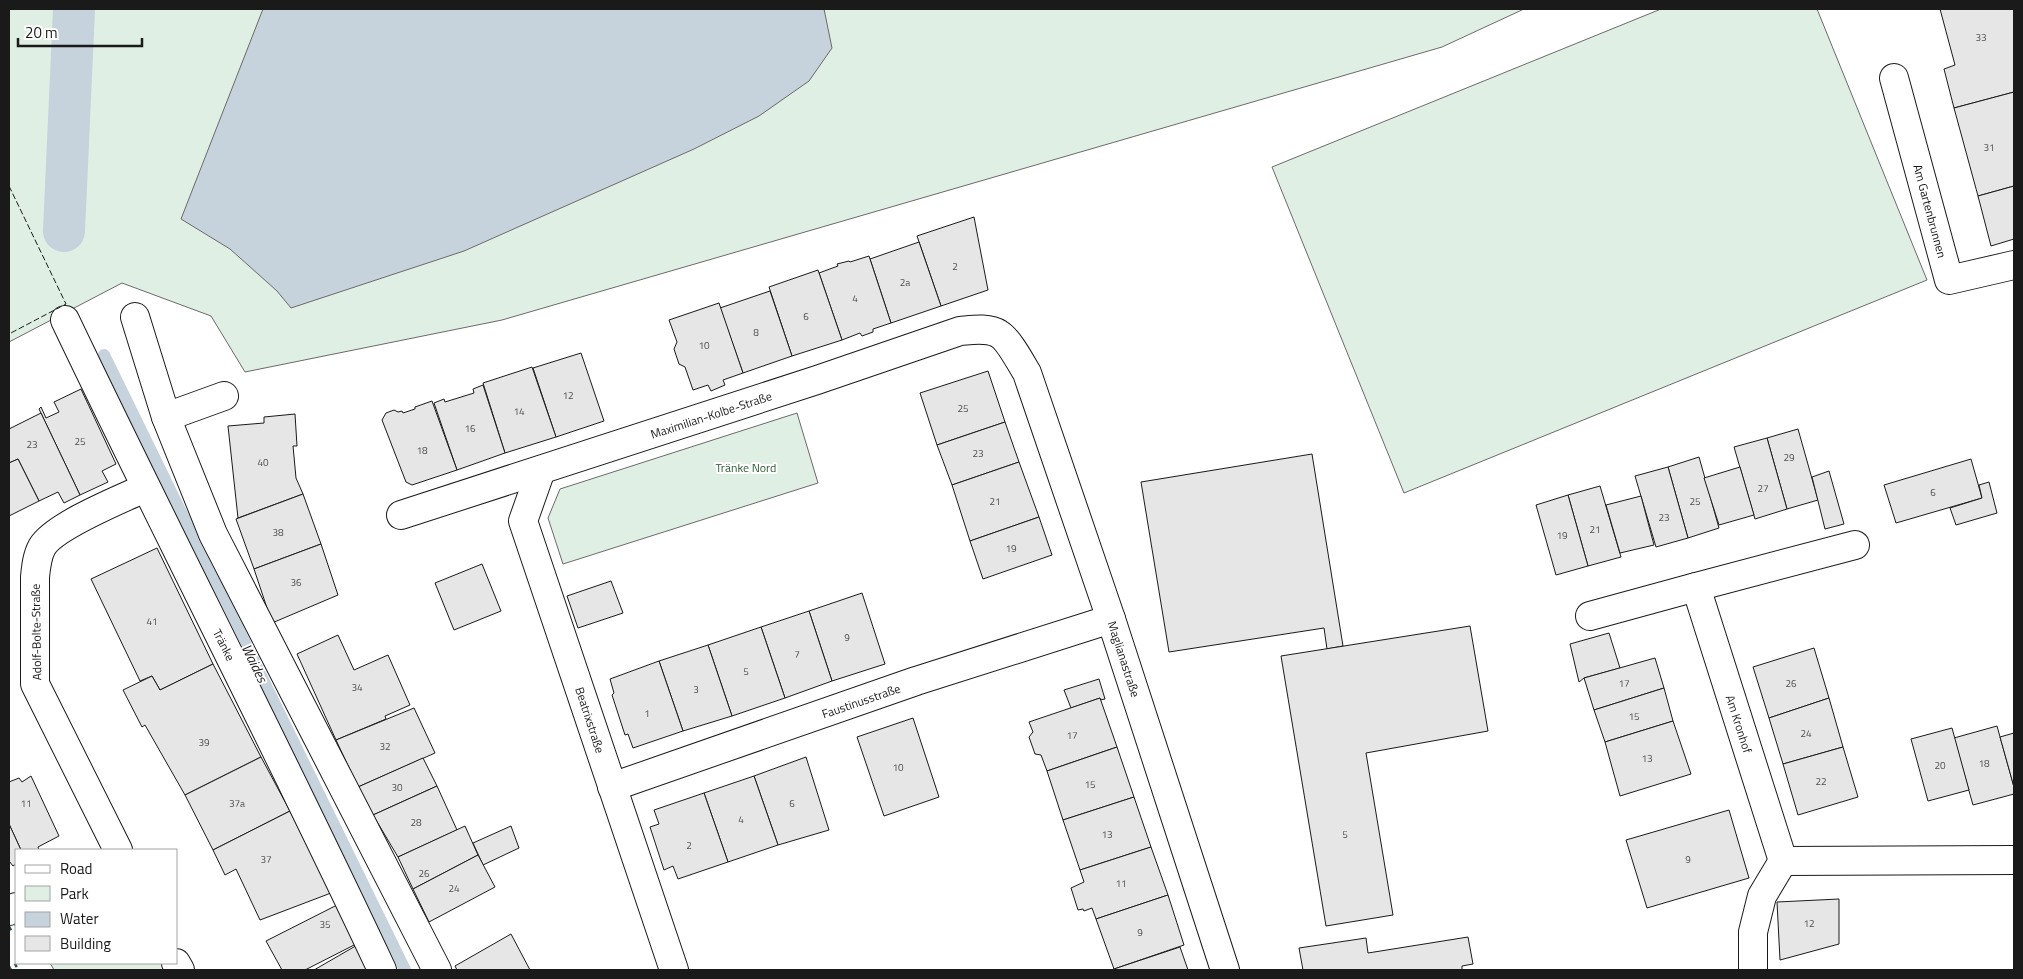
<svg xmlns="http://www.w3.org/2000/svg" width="2023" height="979" font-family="'Titillium Web',sans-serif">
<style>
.green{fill:#e0efe3;stroke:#6a6a6a}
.water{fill:#c6d2dc;stroke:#6a6a6a}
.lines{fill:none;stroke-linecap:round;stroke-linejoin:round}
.stream{stroke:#c6d2dc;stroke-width:12}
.canal{stroke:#c6d2dc;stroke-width:42}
.building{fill:#e6e6e6;stroke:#1a1a1a}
.street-casing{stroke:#1a1a1a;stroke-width:30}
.street{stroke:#fff;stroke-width:28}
.hedge{stroke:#2b5a34;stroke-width:4;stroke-dasharray:2.5 4;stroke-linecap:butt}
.fence{stroke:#1a1a1a;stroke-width:1;stroke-dasharray:6 2.5;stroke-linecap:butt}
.labels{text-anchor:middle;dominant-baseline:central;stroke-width:4;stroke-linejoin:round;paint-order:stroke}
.number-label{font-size:10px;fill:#4d4d4d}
.street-label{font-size:12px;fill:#1a1a1a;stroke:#fff}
.park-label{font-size:12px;fill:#2b5a34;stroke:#fff}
.water-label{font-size:14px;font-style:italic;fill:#1a1a1a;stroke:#fff}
</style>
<rect width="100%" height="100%" fill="#fff"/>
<!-- green -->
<g class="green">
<path d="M9,9H1524L1442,47L502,320L245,372L211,316L122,283L9,342Z"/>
<path d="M1661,9H1817L1927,280L1404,493L1272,167Z"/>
<path d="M797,413L818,483L563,564L548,518L560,489Z"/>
<path d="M50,963H162L166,970H54Z"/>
</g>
<!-- water -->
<path class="water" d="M263,9H824L832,48L809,81L759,116L694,149L464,251L291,308L277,291L230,249L181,219Z"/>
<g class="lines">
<!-- stream -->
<path class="stream" d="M104,355L405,970"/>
<!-- canal -->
<path class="canal" d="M64,231L74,9"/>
</g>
<!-- building -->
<g class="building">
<path d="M1940,9H2014V92L1954,108L1944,69L1955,65Z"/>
<path d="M2014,92V186L1978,196L1954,108Z"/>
<path d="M2014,186V239L1991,246L1978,196Z"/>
<path d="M974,217L988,290L941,306L917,236Z"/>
<path d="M919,242L941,306L891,323L870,259Z"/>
<path d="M869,256L891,323L873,329V332L862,336L860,333L842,340L819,273L838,266L837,264L849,261L850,262Z"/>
<path d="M818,270L842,340L792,356L769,287Z"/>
<path d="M770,291L792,356L743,373L720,308Z"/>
<path d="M719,303L743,373L723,380L725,385L711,391L708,385L693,390L685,367L679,364L674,349L677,342L669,320Z"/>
<path d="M581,353L604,421L556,437L533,368Z"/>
<path d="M532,367L556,437L505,453L483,383Z"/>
<path d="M988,371L1005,422L937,445L920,393Z"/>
<path d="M483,385L505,453L457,470L434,403L444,399L445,402L474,393L473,389Z"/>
<path d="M81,389L116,464L102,471L108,482L80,495L39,409L41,407L46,418L59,412L54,402Z"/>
<path d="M432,401L457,470L412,485L406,482L382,420L386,413L394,410L398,412L402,411L403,413L415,409V407Z"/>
<path d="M41,413L80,495L64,503L58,492L39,501L18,459L9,463V429Z"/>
<path d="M295,414L297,446H293L296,478L303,494L238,518L228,426L264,423V417Z"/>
<path d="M1005,422L1019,462L952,485L937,445Z"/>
<path d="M1798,429L1818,500L1787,509L1767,438Z"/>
<path d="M1767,438L1787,509L1755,519L1734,447Z"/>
<path d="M1312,454L1343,646L1327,649L1324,628L1169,652L1141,482Z"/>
<path d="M1699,457L1719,528L1688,538L1668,467Z"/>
<path d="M18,459L39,501L9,516V463Z"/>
<path d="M1971,459L1982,498L1896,523L1884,485Z"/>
<path d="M1019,462L1039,517L970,541L952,485Z"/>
<path d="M1668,467L1688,538L1656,547L1635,476Z"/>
<path d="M1740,467L1754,515L1719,525L1704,478Z"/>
<path d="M1829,471L1844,524L1825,529L1812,477Z"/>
<path d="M1989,482L1997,513L1956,525L1950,508L1982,498L1979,485Z"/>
<path d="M1600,486L1621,557L1588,566L1568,495Z"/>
<path d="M303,494L321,544L254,569L236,519Z"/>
<path d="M1568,495L1588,566L1556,575L1536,505Z"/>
<path d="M1641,496L1654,545L1620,553L1606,505Z"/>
<path d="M1039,517L1052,555L983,579L970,541Z"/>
<path d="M321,544L338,595L272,623L254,569Z"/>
<path d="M157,548L213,664L160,690L152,676L140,681L91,579Z"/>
<path d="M482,564L501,611L454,630L435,583Z"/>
<path d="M611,581L623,613L578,628L567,596Z"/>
<path d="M862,593L885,664L832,681L809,611Z"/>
<path d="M809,611L832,681L785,698L761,627Z"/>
<path d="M1470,626L1488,731L1366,753L1393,915L1326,926L1281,656Z"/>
<path d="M761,627L785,698L732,716L708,645Z"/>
<path d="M1609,633L1620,668L1584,678L1579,682L1570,644Z"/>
<path d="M338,635L354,670L388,655L410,705L385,716L386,719L336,740L297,654Z"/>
<path d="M708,645L732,716L683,731L659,661Z"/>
<path d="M1814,648L1829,698L1769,718L1753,667Z"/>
<path d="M1655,658L1664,688L1594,710L1584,678Z"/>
<path d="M659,661L683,731L633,748L628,734L625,735L612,695L614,693L610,679Z"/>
<path d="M213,664L261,757L185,795L145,725L142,727L123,690L152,676L160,690Z"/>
<path d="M1099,679L1105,699L1100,700V698L1071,708L1064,690Z"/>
<path d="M1664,688L1673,721L1605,742L1594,710Z"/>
<path d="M1100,698L1117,747L1047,771L1041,755L1035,754L1029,737L1033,732L1029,722Z"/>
<path d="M1829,698L1843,747L1783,764L1769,718Z"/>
<path d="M414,708L435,753L358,787L336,740Z"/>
<path d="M913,718L939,797L884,816L857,737Z"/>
<path d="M1673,721L1691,774L1620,796L1605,742Z"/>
<path d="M1997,726L2014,787V794L1973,805L1954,738Z"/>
<path d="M1952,728L1969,790L1928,801L1911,739Z"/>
<path d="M2014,733V787L2000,737Z"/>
<path d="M1117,747L1134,797L1063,820L1047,771Z"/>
<path d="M1843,747L1858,797L1798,815L1783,764Z"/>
<path d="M261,757L290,811L213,850L185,795Z"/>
<path d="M806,757L829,830L778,845L754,776Z"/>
<path d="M423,758L437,786L373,815L358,787Z"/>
<path d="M31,776L59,836L38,847L39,850H21L9,824V782L19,778L22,782Z"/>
<path d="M754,776L778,845L728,862L704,793Z"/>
<path d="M437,786L457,830L398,857L373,815Z"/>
<path d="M704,793L728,862L678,879L673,866L664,870L650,827L659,824L654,810Z"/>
<path d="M1134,797L1151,847L1080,870L1063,820Z"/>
<path d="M1729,810L1749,878L1647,908L1626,840Z"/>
<path d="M290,811L331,893L260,920L236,869L225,875L213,850Z"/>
<path d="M9,824L21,850H16V864L13,866L9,861Z"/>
<path d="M465,826L478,855L413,889L398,857Z"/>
<path d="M511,826L519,848L483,865L473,843Z"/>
<path d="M1151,847L1168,895L1096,919L1092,908L1084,911L1083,909L1078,910L1071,888L1084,882L1080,870Z"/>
<path d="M478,855L495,887L429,922L413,889Z"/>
<path d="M1168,895L1184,945L1114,969L1096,919Z"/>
<path d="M1839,899V944L1780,960L1777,902Z"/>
<path d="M339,904L358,943L305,970H282L266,941Z"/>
<path d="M511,934L530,970H457L455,966Z"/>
<path d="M1468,937L1473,964L1462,966V970H1303L1299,948L1366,938L1368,953Z"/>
<path d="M359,944L371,970H314Z"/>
<path d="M1180,947L1188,970H1111Z"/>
</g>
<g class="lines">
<defs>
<g id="street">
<path d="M1894,78L1949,280L2014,265"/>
<path d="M135,317L166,417L213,534L437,970"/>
<path d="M65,320C169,538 280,752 382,970"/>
<path d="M166,417L224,396"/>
<path d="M541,470L523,521L674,970"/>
<path d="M401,515L817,380L960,331C972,330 988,327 999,334C1008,339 1021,363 1027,373L1111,619L1225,970"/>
<path d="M1590,616L1696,587"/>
<path d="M612,787L916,681L1111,619"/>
<path d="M118,850L35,684V577C36,567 37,556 42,547C54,526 121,499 145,488"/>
<path d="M1783,861L1696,587L1855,545"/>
<path d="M1783,861L2014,860"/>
<path d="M9,911L16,907"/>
<path d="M176,963L180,970"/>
<path d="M1753,970V932L1762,896L1783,861"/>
</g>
</defs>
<!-- street casing -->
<use href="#street" class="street-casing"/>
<!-- street -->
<use href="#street" class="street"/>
<!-- hedge -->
<g class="hedge">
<path d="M9,929L16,925"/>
<path d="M9,969L20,963"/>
</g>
<!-- fence -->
<path class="fence" d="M9,186L66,304L9,334"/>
</g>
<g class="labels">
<!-- number labels -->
<g class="number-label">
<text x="1981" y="37">33</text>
<text x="1989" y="147">31</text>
<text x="955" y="266">2</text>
<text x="905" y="282">2a</text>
<text x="855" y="298">4</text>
<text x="806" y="316">6</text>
<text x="756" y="332">8</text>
<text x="704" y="345">10</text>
<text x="568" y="395">12</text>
<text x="963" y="408">25</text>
<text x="519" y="411">14</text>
<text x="470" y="428">16</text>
<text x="80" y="441">25</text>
<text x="32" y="444">23</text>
<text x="422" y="450">18</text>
<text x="978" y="453">23</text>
<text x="1789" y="457">29</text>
<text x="263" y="462">40</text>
<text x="1763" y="488">27</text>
<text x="1933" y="492">6</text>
<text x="995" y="501">21</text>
<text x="1695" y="501">25</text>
<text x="1664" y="517">23</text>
<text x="1595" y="529">21</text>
<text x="278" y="532">38</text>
<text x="1562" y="535">19</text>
<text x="1011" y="548">19</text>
<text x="296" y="582">36</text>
<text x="152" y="621">41</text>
<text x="847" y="637">9</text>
<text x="797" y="654">7</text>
<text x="746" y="671">5</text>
<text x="1624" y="683">17</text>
<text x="1791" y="683">26</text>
<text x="357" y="687">34</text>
<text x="696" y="689">3</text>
<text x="647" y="713">1</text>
<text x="1634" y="716">15</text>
<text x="1806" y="733">24</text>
<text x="1072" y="735">17</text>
<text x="204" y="742">39</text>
<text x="385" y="746">32</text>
<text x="1647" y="758">13</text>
<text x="1984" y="763">18</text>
<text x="1940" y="765">20</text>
<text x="898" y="767">10</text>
<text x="1821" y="781">22</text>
<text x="1090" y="784">15</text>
<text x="397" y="787">30</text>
<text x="26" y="803">11</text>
<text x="237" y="803">37a</text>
<text x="792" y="803">6</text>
<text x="741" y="819">4</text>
<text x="416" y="822">28</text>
<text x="1107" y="834">13</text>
<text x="1345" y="834">5</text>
<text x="689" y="845">2</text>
<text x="266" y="859">37</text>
<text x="1688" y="859">9</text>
<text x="424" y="873">26</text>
<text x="1121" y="883">11</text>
<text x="454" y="888">24</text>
<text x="1809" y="923">12</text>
<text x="325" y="924">35</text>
<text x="1140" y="932">9</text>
</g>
<!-- street labels -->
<g class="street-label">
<text transform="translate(1930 211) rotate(75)">Am Gartenbrunnen</text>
<text transform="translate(711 415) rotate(-18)">Maximilian-Kolbe-Straße</text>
<text transform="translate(36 632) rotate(-91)">Adolf-Bolte-Straße</text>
<text transform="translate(224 645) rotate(63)">Tränke</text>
<text transform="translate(1124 659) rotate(72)">Maglianastraße</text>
<text transform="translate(861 701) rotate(-19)">Faustinusstraße</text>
<text transform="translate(590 720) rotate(72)">Beatrixstraße</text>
<text transform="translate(1739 724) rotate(72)">Am Kronhof</text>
</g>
<!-- park labels -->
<g class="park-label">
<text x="746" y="467">Tränke Nord</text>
</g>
<!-- water labels -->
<g class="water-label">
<text transform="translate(255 663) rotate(64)">Waides</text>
</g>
</g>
<!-- border -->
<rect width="2023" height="979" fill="none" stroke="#1a1a1a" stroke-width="20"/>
<!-- legend -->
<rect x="15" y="849" width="162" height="115" fill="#ffffff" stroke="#a3a3a3"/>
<rect x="25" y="865" width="25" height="8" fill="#ffffff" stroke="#a3a3a3"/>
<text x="60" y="874" font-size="15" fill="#1a1a1a">Road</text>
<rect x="25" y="886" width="25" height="15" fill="#e0efe3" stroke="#a3a3a3"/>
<text x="60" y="899" font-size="15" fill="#1a1a1a">Park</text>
<rect x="25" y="912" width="25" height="15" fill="#c6d2dc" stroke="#a3a3a3"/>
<text x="60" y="924" font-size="15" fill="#1a1a1a">Water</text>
<rect x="25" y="936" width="25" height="15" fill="#e6e6e6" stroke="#a3a3a3"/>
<text x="60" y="949" font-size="15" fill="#1a1a1a">Building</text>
<!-- scale -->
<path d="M18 38v8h124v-8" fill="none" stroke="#1a1a1a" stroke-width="2.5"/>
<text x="25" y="38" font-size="15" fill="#1a1a1a" stroke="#ffffff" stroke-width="4" paint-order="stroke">20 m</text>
</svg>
